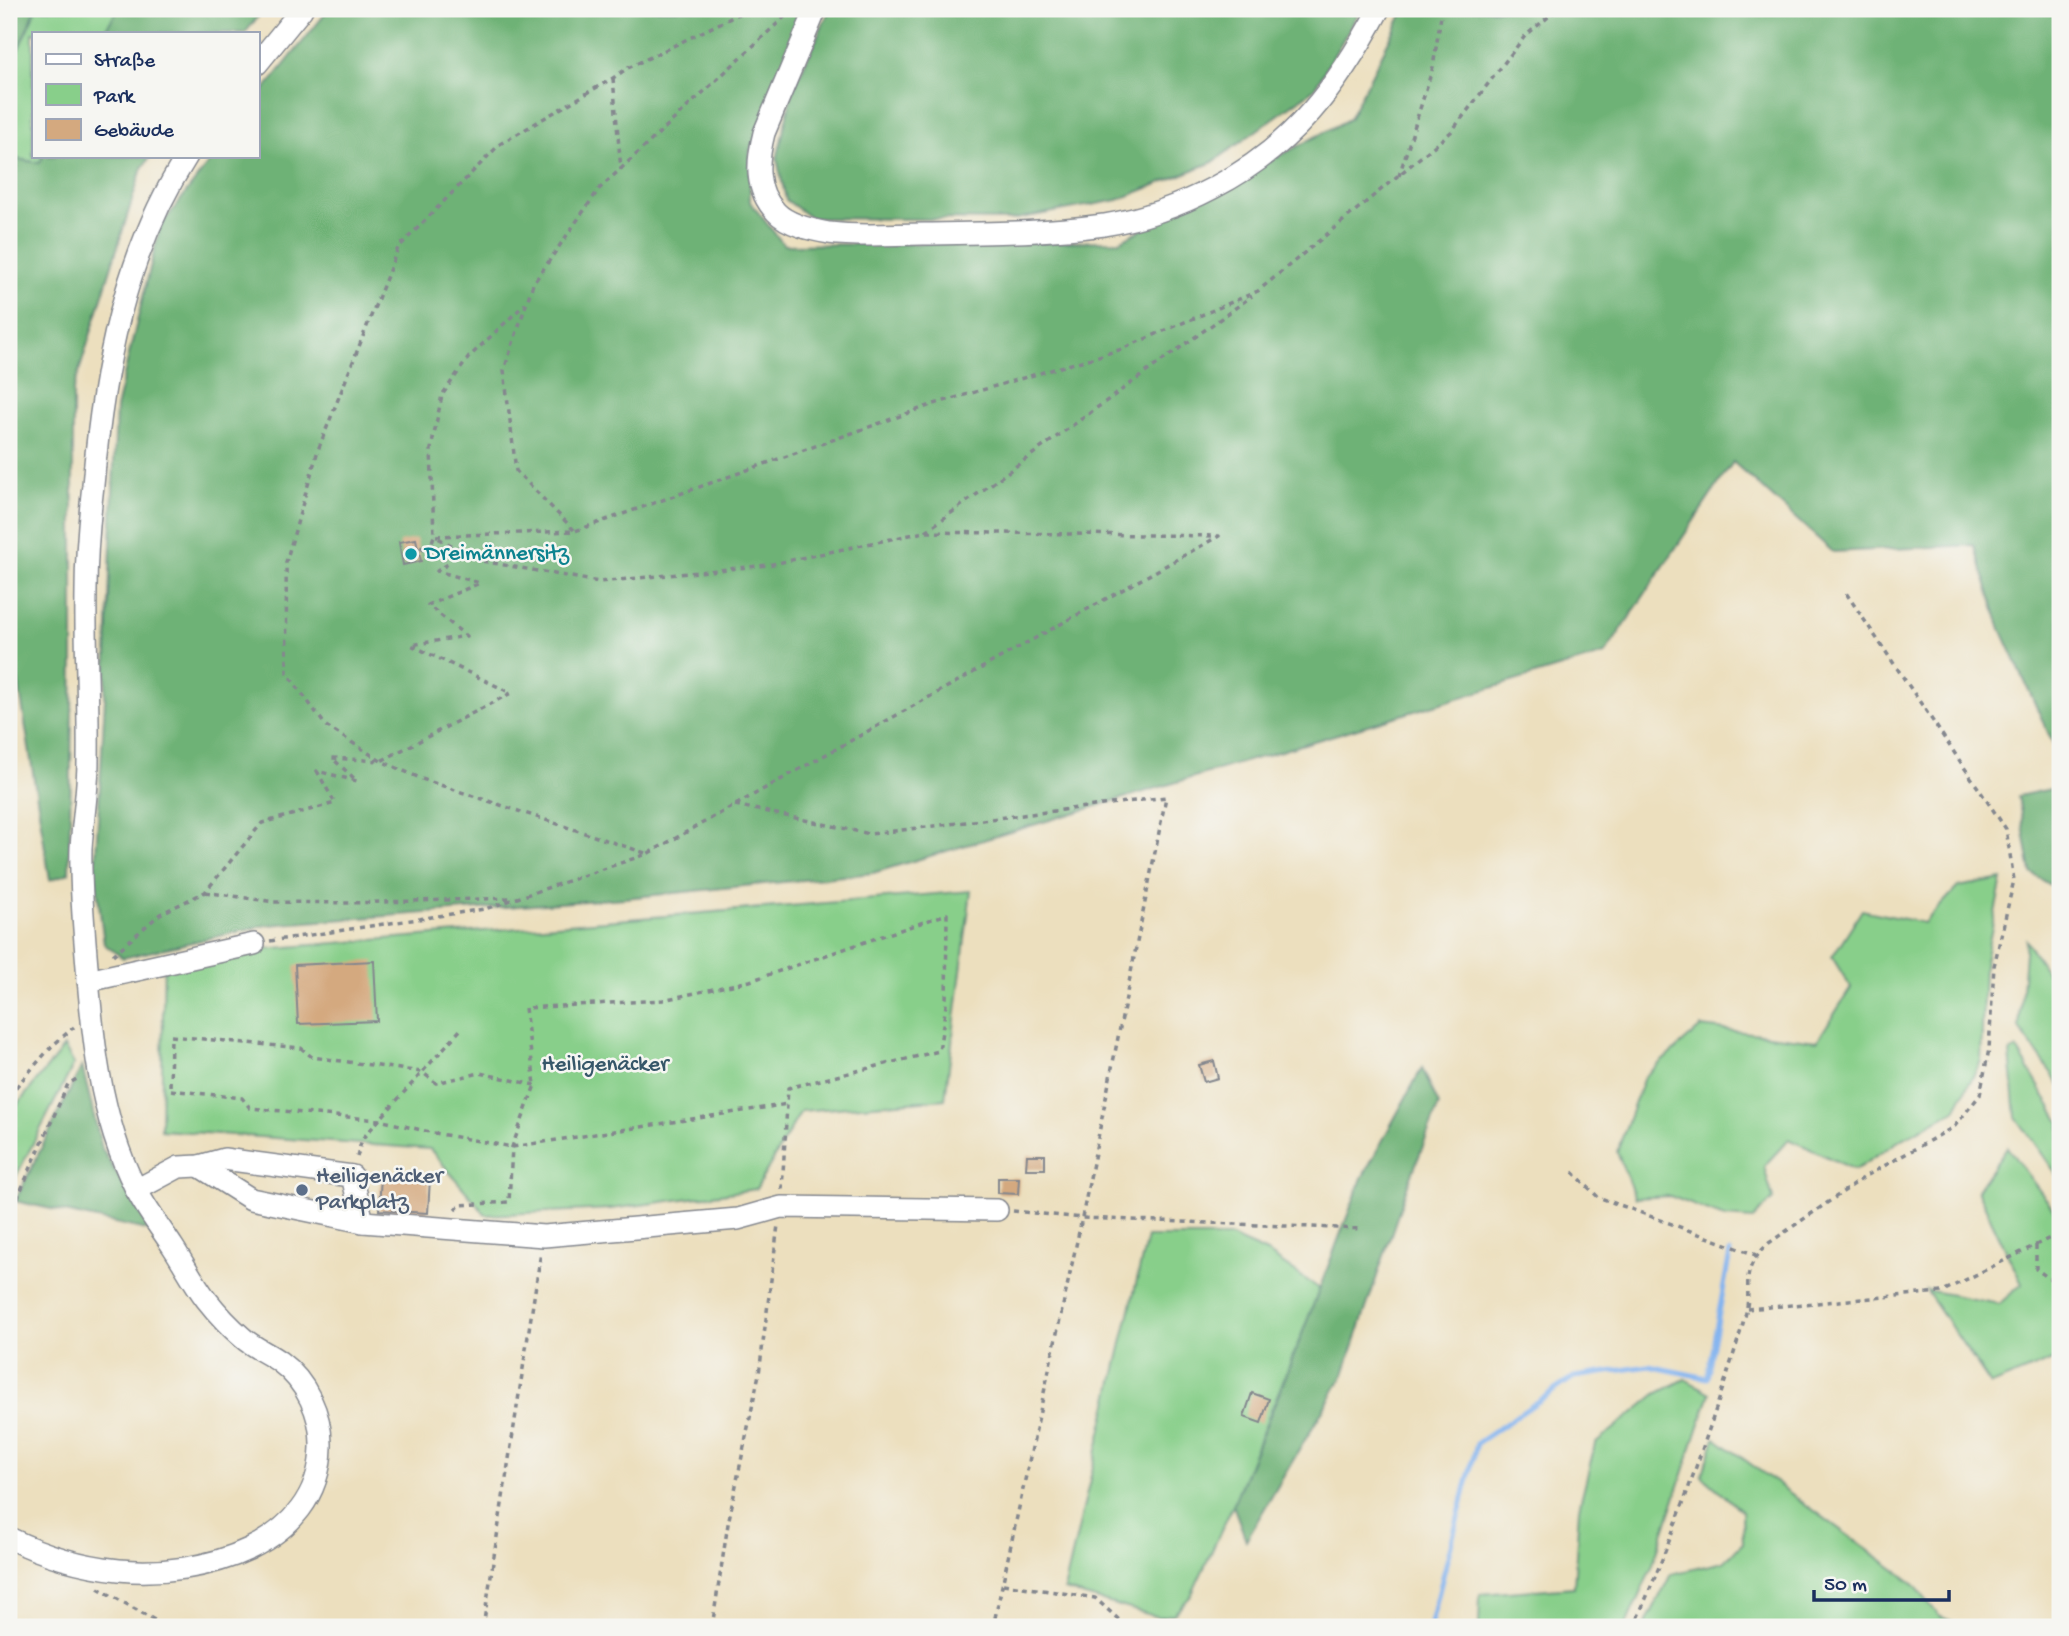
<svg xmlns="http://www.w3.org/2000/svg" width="2069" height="1636" font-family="'Gochi Hand',sans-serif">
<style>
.green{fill:#88cf8a;stroke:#527f74;stroke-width:2}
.forest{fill:#6eb276;stroke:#44706a;stroke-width:2}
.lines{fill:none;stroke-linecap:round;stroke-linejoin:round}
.stream{stroke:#83b4ef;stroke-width:5}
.building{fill:#d4a97f}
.minor-casing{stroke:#84878e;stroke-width:24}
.path{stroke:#84878e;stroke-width:3.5;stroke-dasharray:5 5;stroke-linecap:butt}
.minor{stroke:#fff;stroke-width:21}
.culture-dot{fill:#0f9aa8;stroke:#f6f6f2;stroke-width:2.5}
.service-dot{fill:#5c6f8a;stroke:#f6f6f2;stroke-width:2.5}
.labels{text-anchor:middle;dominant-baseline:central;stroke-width:5;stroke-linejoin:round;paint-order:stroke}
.culture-label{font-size:23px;fill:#0d838f;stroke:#f6f6f2;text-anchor:start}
.park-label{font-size:23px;fill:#365769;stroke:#f6f6f2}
.service-label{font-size:23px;fill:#4e5e75;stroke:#f6f6f2;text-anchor:start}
</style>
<rect width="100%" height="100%" fill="#f6f6f2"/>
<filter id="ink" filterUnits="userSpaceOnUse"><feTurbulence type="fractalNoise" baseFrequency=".0143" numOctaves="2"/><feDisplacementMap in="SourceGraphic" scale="14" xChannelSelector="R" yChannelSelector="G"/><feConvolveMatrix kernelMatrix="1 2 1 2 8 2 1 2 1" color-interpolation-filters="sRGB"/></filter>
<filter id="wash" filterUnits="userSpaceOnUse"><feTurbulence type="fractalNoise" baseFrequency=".00686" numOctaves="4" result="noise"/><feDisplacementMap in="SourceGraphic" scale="28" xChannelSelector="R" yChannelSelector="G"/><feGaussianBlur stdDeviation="1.57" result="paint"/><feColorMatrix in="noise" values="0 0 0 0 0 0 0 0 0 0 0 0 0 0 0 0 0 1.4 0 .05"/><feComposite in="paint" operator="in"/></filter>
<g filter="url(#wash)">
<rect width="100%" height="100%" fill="#ecdfbe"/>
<!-- green -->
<g class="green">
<path d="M36,9H119L103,33H33V156H43L41,163L9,158V70Z"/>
<path d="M2002,879L1984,966L1981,1061L1955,1110L1897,1142L1855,1170L1789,1139L1764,1166L1773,1199L1753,1219L1724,1217L1670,1196L1635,1198L1617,1152L1644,1077L1701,1027L1817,1041L1851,988L1832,957L1862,910L1924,923L1958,887Z"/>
<path d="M971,891L945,1099L801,1111L756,1189L611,1209L486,1215L430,1149L161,1130L164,957Z"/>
<path d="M2026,940L2060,994V1085L2019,1028Z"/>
<path d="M64,1047L74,1064L9,1190V1115Z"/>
<path d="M2017,1049L2060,1122V1179L2016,1117L2010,1053Z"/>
<path d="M2007,1147L2060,1218V1360L2057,1358L1991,1385L1926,1290L1999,1304L2022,1284L1977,1190Z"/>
<path d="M1147,1237H1231L1269,1254L1320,1289L1233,1505L1191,1596L1174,1614L1158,1617L1064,1590Z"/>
<path d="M1685,1379L1710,1393L1652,1567L1625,1627H1479L1480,1594L1574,1587L1579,1508L1595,1444L1656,1394Z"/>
<path d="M1715,1438L1913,1583L1939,1616L1965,1627H1644L1671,1574L1723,1562L1743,1543L1742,1511L1702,1476Z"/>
</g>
<!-- forest -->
<g class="forest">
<path d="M9,9H36L9,70Z"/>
<path d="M119,9H264L245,33H103Z"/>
<path d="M329,9H806L750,151V202L784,245L1120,241L1349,119L1405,9H2060V759L2001,629L1974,545L1833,552L1733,462L1605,654L873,873L625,898L267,925L123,958L104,944L95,871L106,682L116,408L160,227L214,156H257V99Z"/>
<path d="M830,9H1361L1314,89L1213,162L1118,200L1011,220L811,218L786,200L777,159L793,89Z"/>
<path d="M43,156H151L142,168L73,391V660L69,873L50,880L9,622V158L40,163Z"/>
<path d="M2060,787V891L2031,873L2018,796Z"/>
<path d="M82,1066L102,1149L151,1231L15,1201Z"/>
<path d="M1422,1068L1439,1105L1407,1187L1344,1374L1246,1540L1233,1505L1284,1381L1362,1178Z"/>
</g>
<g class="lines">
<!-- stream -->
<path class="stream" d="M1430,1627L1477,1443L1574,1377L1649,1366L1707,1378L1730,1253"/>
</g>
<g id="blocks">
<!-- building -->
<g class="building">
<path d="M416,539L421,561L403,565L399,542Z"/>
<path d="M374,961L377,1021L298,1024L295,965Z"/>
<path d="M1214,1061L1218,1078L1204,1082L1199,1065Z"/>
<path d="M1027,1155H1045V1169H1026Z"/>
<path d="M381,1175L430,1178L428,1213L379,1210Z"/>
<path d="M998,1178H1019L1018,1194L998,1193Z"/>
<path d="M1252,1393L1269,1399L1261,1423L1244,1417Z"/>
</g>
</g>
</g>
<g filter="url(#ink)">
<use href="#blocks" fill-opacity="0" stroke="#84878e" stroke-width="2"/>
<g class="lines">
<defs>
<g id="minor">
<path d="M816,9L764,133C757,161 754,189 776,212C788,225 812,230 829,233C860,237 893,234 924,234C984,233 1044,233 1104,225C1141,219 1179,206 1213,188C1293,147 1338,86 1379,9"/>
<path d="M257,64L302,9"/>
<path d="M88,981L254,944"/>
<path d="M199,1166L251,1199L363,1222L544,1236L738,1219L781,1207L997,1210"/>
<path d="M136,1190L179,1167L199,1166L224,1159L352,1176L363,1222"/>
<path d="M9,1538C44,1555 80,1566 119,1570C200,1578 319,1546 321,1447C322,1415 306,1381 280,1362C268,1353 254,1348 243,1338C230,1327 217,1313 206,1299C194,1283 184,1264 173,1247C160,1227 145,1208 135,1187C99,1116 92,1033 86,954C83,919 80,884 81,848C83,818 88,789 88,760C89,703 85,647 86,591C86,556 89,520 93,485C103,370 124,254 187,156"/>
</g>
</defs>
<!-- minor casing -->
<use href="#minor" class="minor-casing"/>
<!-- path -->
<g class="path">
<path d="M613,78L621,170"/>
<path d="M1399,176L1433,67L1442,9"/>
<path d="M574,530L516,471L504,370L533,284L599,189L793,9"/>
<path d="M926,531L1252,296"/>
<path d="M436,536L575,531L934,404L1119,350L1258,291L1451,132L1525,36L1558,9"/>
<path d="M420,547L429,551L434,536L431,449L442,395L469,357L525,304"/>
<path d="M735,805L870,834L1166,797L1082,1218L993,1627"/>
<path d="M645,853L422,779L381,761L326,726L287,673L286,562L318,450L398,248L500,144L613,78L628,68L749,9"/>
<path d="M205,892L274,902L349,903L513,898"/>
<path d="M270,941L485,909L647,854L1219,536L924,532L768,565L599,582L482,561L434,536"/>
<path d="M113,955L160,914L205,892L262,823L335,803L317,771L357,781L332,758L381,761L511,693L411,645L466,636L428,605L480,583L437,571L448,564L431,545"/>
<path d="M535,1085L480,1073L436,1083L422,1072L312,1057L301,1048L171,1036L170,1090L242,1098L250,1108L379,1120L434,1133L512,1147L788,1104"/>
<path d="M9,1095L51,1047L74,1027"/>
<path d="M357,1157L362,1139L462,1028"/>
<path d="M1573,1172L1598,1197L1756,1255"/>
<path d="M455,1210L460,1205L509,1202L512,1147L535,1085L525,1008L663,1000L750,981L947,914L946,1005L939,1051L788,1088L782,1190"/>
<path d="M1013,1211L1082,1218L1362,1229"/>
<path d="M9,1217L68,1084L80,1077"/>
<path d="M2036,1245V1269L2060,1286"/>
<path d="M1747,1309L1941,1292L2060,1233"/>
<path d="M1003,1584L1095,1598L1127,1627"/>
<path d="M98,1588L167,1627"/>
<path d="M483,1627L541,1252"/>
<path d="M712,1627L728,1524L759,1374L778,1225"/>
<path d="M1633,1627C1653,1585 1669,1542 1685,1498C1706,1439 1726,1381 1744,1320C1755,1284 1735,1275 1769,1243L1866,1176L1954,1127L1980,1095L1989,1049L1994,966L2014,880L2006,829L1846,593"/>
</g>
<!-- minor -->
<use href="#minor" class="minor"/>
</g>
</g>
<!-- markers -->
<circle class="culture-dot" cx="411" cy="554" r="7"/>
<circle class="service-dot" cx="302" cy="1190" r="7"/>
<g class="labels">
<!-- culture labels -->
<g class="culture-label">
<text x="425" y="554">Dreimännersitz</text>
</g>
<!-- park labels -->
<g class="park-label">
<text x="605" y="1065">Heiligenäcker</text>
</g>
<!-- service labels -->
<g class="service-label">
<text x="316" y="1177">Heiligenäcker<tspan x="316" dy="26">Parkplatz</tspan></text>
</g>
</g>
<!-- margin -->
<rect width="2069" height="1636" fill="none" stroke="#f6f6f2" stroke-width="35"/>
<!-- legend -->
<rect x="32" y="32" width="228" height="126" fill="#f6f6f2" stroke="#9ea6b7" stroke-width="2"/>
<rect x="46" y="54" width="35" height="10" fill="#ffffff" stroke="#9ea6b7" stroke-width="2"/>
<text x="94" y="66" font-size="21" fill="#1b2f5e">Straße</text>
<rect x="46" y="84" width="35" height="21" fill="#88cf8a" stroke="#9ea6b7" stroke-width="2"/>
<text x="94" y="102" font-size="21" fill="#1b2f5e">Park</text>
<rect x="46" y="119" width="35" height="21" fill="#d4a97f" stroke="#9ea6b7" stroke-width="2"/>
<text x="94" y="136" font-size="21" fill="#1b2f5e">Gebäude</text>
<!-- scale -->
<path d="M1814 1590v10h135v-10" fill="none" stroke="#1b2f5e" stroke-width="3.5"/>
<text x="1824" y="1590" font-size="21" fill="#1b2f5e" stroke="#f6f6f2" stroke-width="5" paint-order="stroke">50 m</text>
</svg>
